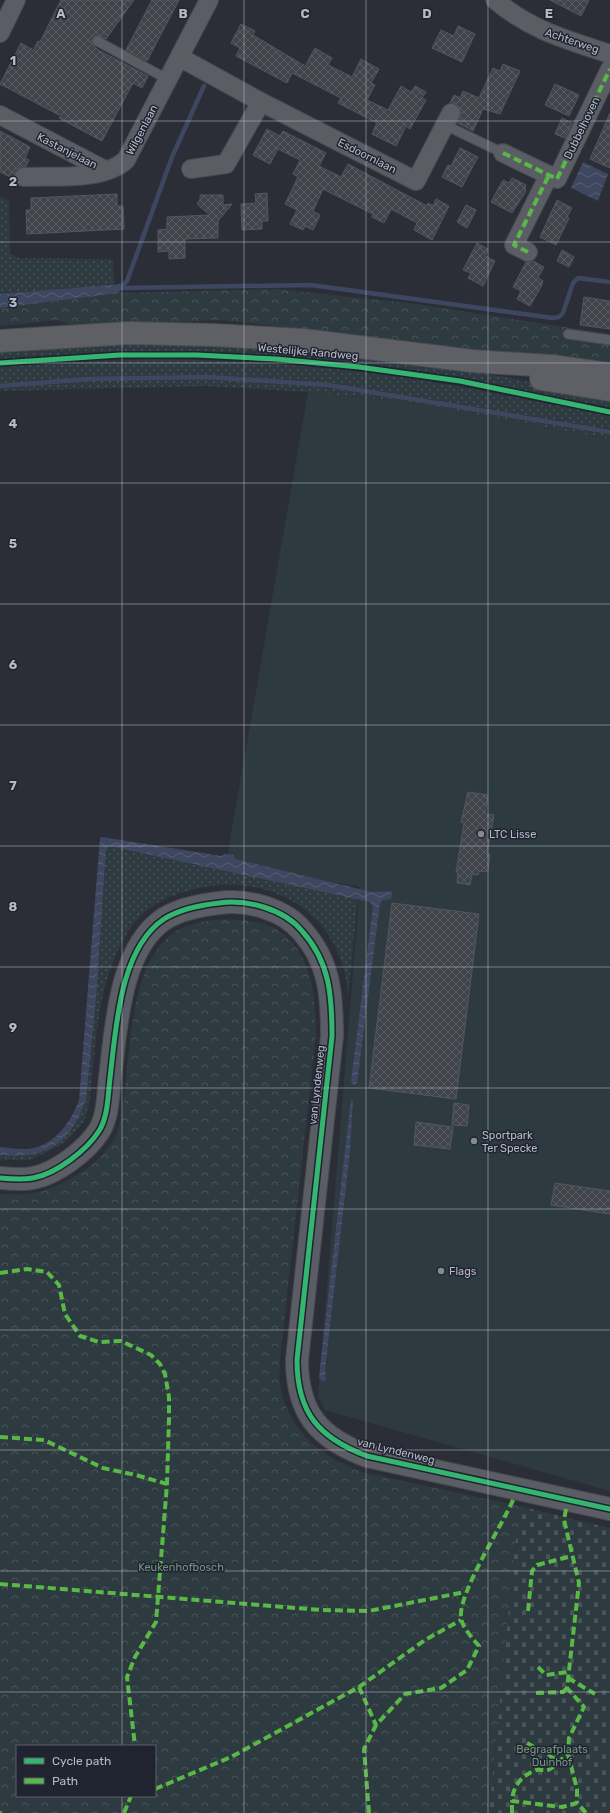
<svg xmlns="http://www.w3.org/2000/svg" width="610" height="1813" font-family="Rubik,sans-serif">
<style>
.grass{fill:url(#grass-dots)}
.forest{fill:url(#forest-crowns);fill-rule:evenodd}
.cemetery{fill:url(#cemetery-stones)}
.pitch{fill:#2d3a3f}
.water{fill:url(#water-waves)}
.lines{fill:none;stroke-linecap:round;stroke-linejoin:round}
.stream{stroke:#3e4760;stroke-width:4.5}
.building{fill:url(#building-cross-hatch);stroke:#53565e}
.service-casing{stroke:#484950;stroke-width:11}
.minor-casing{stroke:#484950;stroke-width:20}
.tertiary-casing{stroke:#484950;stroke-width:24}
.primary-casing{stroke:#494b53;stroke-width:24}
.service{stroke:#5b5d64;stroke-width:9}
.minor{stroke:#5b5d64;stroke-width:18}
.tertiary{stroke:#5b5d64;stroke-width:22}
.primary{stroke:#5e6066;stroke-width:22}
.quiet{stroke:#58b947;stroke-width:4;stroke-dasharray:8 4;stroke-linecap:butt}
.cycleway-casing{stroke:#202330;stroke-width:8}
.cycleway{stroke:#33b770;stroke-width:5}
.grid{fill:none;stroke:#b6bac6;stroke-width:1;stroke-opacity:0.55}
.poi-dot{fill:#868994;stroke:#202330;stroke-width:1.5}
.labels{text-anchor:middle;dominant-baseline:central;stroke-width:3;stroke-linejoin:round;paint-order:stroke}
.street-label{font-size:11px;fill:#b6bac6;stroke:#202330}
.poi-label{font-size:11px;fill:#b6bac6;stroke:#202330;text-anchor:start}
.park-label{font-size:11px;fill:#71947f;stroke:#202330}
.grid-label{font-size:13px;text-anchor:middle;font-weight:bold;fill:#b6bac6;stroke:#202330;stroke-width:3;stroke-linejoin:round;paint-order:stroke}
</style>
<defs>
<pattern id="grass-dots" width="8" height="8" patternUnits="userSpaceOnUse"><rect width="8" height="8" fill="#2d3a3f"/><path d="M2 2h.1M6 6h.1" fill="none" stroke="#495459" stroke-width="1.8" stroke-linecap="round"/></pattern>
<pattern id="forest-crowns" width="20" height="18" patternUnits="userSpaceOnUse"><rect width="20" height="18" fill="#2d3a3f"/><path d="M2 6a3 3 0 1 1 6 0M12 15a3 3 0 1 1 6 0" fill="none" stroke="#495459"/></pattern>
<pattern id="cemetery-stones" width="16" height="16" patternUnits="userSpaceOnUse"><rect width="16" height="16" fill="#2d3a3f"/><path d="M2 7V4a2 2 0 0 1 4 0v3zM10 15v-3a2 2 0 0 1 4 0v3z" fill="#495459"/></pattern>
<pattern id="water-waves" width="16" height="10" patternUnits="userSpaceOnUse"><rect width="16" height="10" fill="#3e4760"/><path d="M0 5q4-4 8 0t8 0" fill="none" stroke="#585f75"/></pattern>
<pattern id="building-cross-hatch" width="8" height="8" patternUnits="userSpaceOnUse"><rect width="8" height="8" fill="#41434a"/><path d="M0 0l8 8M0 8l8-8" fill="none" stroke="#5a5c63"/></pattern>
</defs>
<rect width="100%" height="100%" fill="#2c2e37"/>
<!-- grass -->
<g class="grass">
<path d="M0,196L9,201L10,253L18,258L113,259L114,285L0,294Z"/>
<path d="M180,341L392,357L610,396V407C544,396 479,380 413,370C275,350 138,347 0,359V349Z"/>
<path d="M157,359C234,360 310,365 386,375C461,385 535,402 610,415V439L407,402L308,392L205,386L0,391V367L45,363Z"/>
<path d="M109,846L358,899L348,997C344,913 269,869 191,890C168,896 147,906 132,926C96,976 96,1047 89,1106L84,1122L64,1143L31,1160H0V1155C12,1156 45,1154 55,1146C68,1134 80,1117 86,1100L96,1000L106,849Z"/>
</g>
<!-- forest -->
<g class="forest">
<path d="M277,289L416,304L610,334V371L337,333L219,320L77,326L57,320L0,326V308L119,293Z"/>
<path d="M222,919C239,920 258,920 274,928C312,949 316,996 316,1035L280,1359C280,1367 279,1376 280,1384C288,1431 320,1456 362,1472L519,1506L489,1813H0V1194C31,1196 48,1192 75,1176C90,1168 105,1154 114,1139C122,1124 123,1105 125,1089C131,1041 131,965 173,933C186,923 206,921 222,919ZM17,1746H155V1796H17Z"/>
</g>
<!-- cemetery -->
<path class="cemetery" d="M519,1506L610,1528V1813H489Z"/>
<!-- pitch -->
<path class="pitch" d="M308,392L407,402L610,439V1491L325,1410L318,1396L360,887L226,863Z"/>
<!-- water -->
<g class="water">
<path d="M583,162L608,174L598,201L571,188Z"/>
<path d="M122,284L119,293L0,308V294Z"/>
<path d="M102,837L222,856L225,854L233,855L235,859L372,892L392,891L391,899L383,900L380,904L357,1083L353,1085L351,1081L373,907L370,902L109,846L106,849L96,1000L86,1100C69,1145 48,1159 0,1155V1147C8,1148 17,1149 25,1149C52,1149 71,1123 79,1100L100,838Z"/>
<path d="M351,1099L353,1100L350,1151L325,1370L326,1380L322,1381L319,1378L321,1359Z"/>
</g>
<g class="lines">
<!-- stream -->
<g class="stream">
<path d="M120,288L311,285L553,318L559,317L563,313L573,283L578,278L610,282"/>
<path d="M120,288L127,281L172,157L204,86"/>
<path d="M0,386L88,379L208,377L328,385L610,432"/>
</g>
</g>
<!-- building -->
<g class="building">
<path d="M61,0H134L106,39L96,35L91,41L92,44L98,50L148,76L142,88L133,83L102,141L59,118L61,116L0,84L21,43L33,50L38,41L40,42Z"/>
<path d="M152,0H179L147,61L126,50Z"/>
<path d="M550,0H589L581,16Z"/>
<path d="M241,24L255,31L253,35L305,66L315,48L332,58L328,65L352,77L361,59L379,69L371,83L375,85L367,100L388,110L401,86L411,92L415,86L426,92L422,98L426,100L410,129L406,126L396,146L372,134L377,123L338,103L341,98L292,73L287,83L236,56L240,48L231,43Z"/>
<path d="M458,26L475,34L462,62L432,48L441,30L454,36Z"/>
<path d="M503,64L520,71L500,114L483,109L473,131L458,123L462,113L456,104L450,103L454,95L460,98L463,91L479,98L493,68L500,71Z"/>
<path d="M555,84L579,95L569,116L545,105Z"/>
<path d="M610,113V168L590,159Z"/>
<path d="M562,118L572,123L565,138L555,134Z"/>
<path d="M267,129L280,136L283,131L326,153L319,166L341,177L348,164L427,206L428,203L433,206L436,199L449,206L432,240L414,230L417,223L391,209L384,223L372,217L373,214L323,189L313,211L320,215L313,230L305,226L303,230L290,224L297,210L285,204L298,177L293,174L300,160L278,149L270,164L253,155Z"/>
<path d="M0,131L30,147L25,158L29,160L26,166L19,168L15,172L14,179L0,172Z"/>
<path d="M460,148L478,157L462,187L442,177L448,165L451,166Z"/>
<path d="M512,178L526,185L525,190L526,191L512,213L491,202L503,180L509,183Z"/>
<path d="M267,193L268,221H262V229L242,230L241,204L256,203L255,194Z"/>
<path d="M117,194V206H123L124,229L27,234L26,210H31V198Z"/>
<path d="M200,195H223V205L232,204L218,221V238L185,239V258L169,259V251L158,252V230L167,229V217L210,215L197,204L200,200Z"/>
<path d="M557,200L572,208L567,217L569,218L556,245L540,237Z"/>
<path d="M466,205L476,210L467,228L457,222Z"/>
<path d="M477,243L488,249L485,256L495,261L483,286L468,278L471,273L463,270Z"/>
<path d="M562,250L574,257L569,267L557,261Z"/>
<path d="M533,261L544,267L538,278L543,281L541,287L530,306L517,299L521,291L513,287L526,262Z"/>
<path d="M584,297L610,301V329L580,325Z"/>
<path d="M468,792L488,795L485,814L494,815L487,854H490L488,870L486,872L479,871L478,875L472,874L470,885L457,883L458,872H456L464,823L461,822Z"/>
<path d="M392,903L479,914L456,1099L369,1088Z"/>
<path d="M454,1103L469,1105L467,1126L452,1125Z"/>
<path d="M416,1122L453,1127L450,1149L414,1145Z"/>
<path d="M555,1183L610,1191V1214L551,1205Z"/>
</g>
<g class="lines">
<defs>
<g id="service">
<path d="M97,41L169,80"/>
<path d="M445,125L503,153"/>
<path d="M568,334L610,340"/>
</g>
<g id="minor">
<path d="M495,0C530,30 567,40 610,54"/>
<path d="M0,33L16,0"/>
<path d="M181,58L261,102L416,181L451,113"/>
<path d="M0,115L105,170"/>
<path d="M503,153L557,179L610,69"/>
<path d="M191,169L226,164L261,102"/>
<path d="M24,177C54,176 103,181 126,160L209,0"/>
<path d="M528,252L514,245L549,175"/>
</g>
<path id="tertiary" d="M0,1178C11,1179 22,1180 33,1178C56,1174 87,1150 99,1131C108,1117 108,1095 110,1078C116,1030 119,949 164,919C180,909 201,905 219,903C247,899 284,909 302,931C330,962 332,996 332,1036L297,1360C297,1413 319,1438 367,1456L610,1509"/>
<g id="primary">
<path d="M0,341L129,333L214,335L303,340L472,361L551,366L610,374"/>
<path d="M541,379L610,390"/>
</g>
</defs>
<!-- service casing -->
<use href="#service" class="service-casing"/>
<!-- minor casing -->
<use href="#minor" class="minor-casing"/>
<!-- tertiary casing -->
<use href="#tertiary" class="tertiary-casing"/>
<!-- primary casing -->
<use href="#primary" class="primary-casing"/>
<!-- service -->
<use href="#service" class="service"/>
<!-- minor -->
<use href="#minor" class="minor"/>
<!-- tertiary -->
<use href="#tertiary" class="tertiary"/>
<!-- primary -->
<use href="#primary" class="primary"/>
<!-- quiet -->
<g class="quiet">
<path d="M503,153L557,179L610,69"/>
<path d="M528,252L514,245L549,175"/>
<path d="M0,1273L27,1269L47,1272L59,1285L65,1314L80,1336L99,1342L121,1341L151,1355L160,1364L165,1374L169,1397V1418L167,1484L156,1622L135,1657L127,1677L135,1746"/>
<path d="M0,1437L44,1440L103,1468L136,1475L167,1484"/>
<path d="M566,1509L564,1520L579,1583L567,1688L584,1707L569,1738L568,1754C562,1758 555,1767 548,1770C544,1771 540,1769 536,1770C521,1776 513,1786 512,1801L562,1807L577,1803L586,1813"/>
<path d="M0,1584L321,1610L369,1611L465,1592"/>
<path d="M528,1611L532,1571L537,1565L572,1556"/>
<path d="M538,1667L546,1675L568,1672"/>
<path d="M568,1678L595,1694"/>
<path d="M359,1687L376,1725"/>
<path d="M536,1693L563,1692L567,1688"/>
<path d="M527,1743L558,1761"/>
<path d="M568,1754L577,1789V1803"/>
<path d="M155,1789L231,1757L359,1687L425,1640L461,1620"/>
<path d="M0,1812L1,1813"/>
<path d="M124,1813L131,1796"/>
<path d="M369,1813L364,1749L376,1725L405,1694L441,1688L467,1670L479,1646C473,1639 462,1627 461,1618C458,1593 502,1526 514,1498"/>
<path d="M512,1813V1801"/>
</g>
<defs>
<g id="cycleway">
<path d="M0,363L120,355H197L276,359L359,367L460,381L610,412"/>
<path d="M0,1178C11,1179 22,1180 33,1178C56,1174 87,1150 99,1131C108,1117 108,1095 110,1078C116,1030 119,949 164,919C180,909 201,905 219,903C247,899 284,909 302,931C330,962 332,996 332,1036L297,1360C297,1413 319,1438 367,1456L610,1509"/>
</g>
</defs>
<!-- cycleway casing -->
<use href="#cycleway" class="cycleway-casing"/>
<!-- cycleway -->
<use href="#cycleway" class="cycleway"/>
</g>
<!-- grid -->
<path class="grid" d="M122,0V1746M244,0V1813M366,0V1813M488,0V1813M0,121H610M0,242H610M0,363H610M0,483H610M0,604H610M0,725H610M0,846H610M0,967H610M0,1088H610M0,1209H610M0,1330H610M0,1450H610M0,1571H610M0,1692H610M122,1796V1813"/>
<!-- markers -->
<g class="poi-dot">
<circle cx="481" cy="834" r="4"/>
<circle cx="474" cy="1141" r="4"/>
<circle cx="441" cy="1271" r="4"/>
</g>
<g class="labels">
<!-- street labels -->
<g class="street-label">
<text transform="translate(572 41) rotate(19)">Achterweg</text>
<text transform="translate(582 128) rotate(-64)">Dubbelhoven</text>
<text transform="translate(142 130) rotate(-62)">Wilgenlaan</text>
<text transform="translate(67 151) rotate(27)">Kastanjelaan</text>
<text transform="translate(367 156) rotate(27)">Esdoornlaan</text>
<text transform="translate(308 352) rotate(5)">Westelijke Randweg</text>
<text transform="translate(317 1085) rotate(-84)">van Lyndenweg</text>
<text transform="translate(396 1451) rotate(14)">van Lyndenweg</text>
</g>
<!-- poi labels -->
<g class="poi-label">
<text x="489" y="834">LTC Lisse</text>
<text x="482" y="1135">Sportpark<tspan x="482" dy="13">Ter Specke</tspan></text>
<text x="449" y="1271">Flags</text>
</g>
<!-- park labels -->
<g class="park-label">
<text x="181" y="1567">Keukenhofbosch</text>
<text x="552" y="1749">Begraafplaats<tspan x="552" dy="13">Duinhof</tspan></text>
</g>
</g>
<g class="grid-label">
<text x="61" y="18">A</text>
<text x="183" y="18">B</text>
<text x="305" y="18">C</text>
<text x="427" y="18">D</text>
<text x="549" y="18">E</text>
<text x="13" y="65">1</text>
<text x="13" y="186">2</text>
<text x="13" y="307">3</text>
<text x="13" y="428">4</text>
<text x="13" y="548">5</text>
<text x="13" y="669">6</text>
<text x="13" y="790">7</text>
<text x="13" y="911">8</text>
<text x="13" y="1032">9</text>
</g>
<!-- legend -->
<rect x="16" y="1745" width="140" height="52" fill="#202330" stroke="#5c5f6c"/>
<rect x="24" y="1758" width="20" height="6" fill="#33b770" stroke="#5c5f6c"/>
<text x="52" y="1765" font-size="12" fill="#b6bac6">Cycle path</text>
<rect x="24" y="1778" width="20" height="6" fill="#58b947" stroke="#5c5f6c"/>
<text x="52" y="1785" font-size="12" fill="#b6bac6">Path</text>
</svg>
